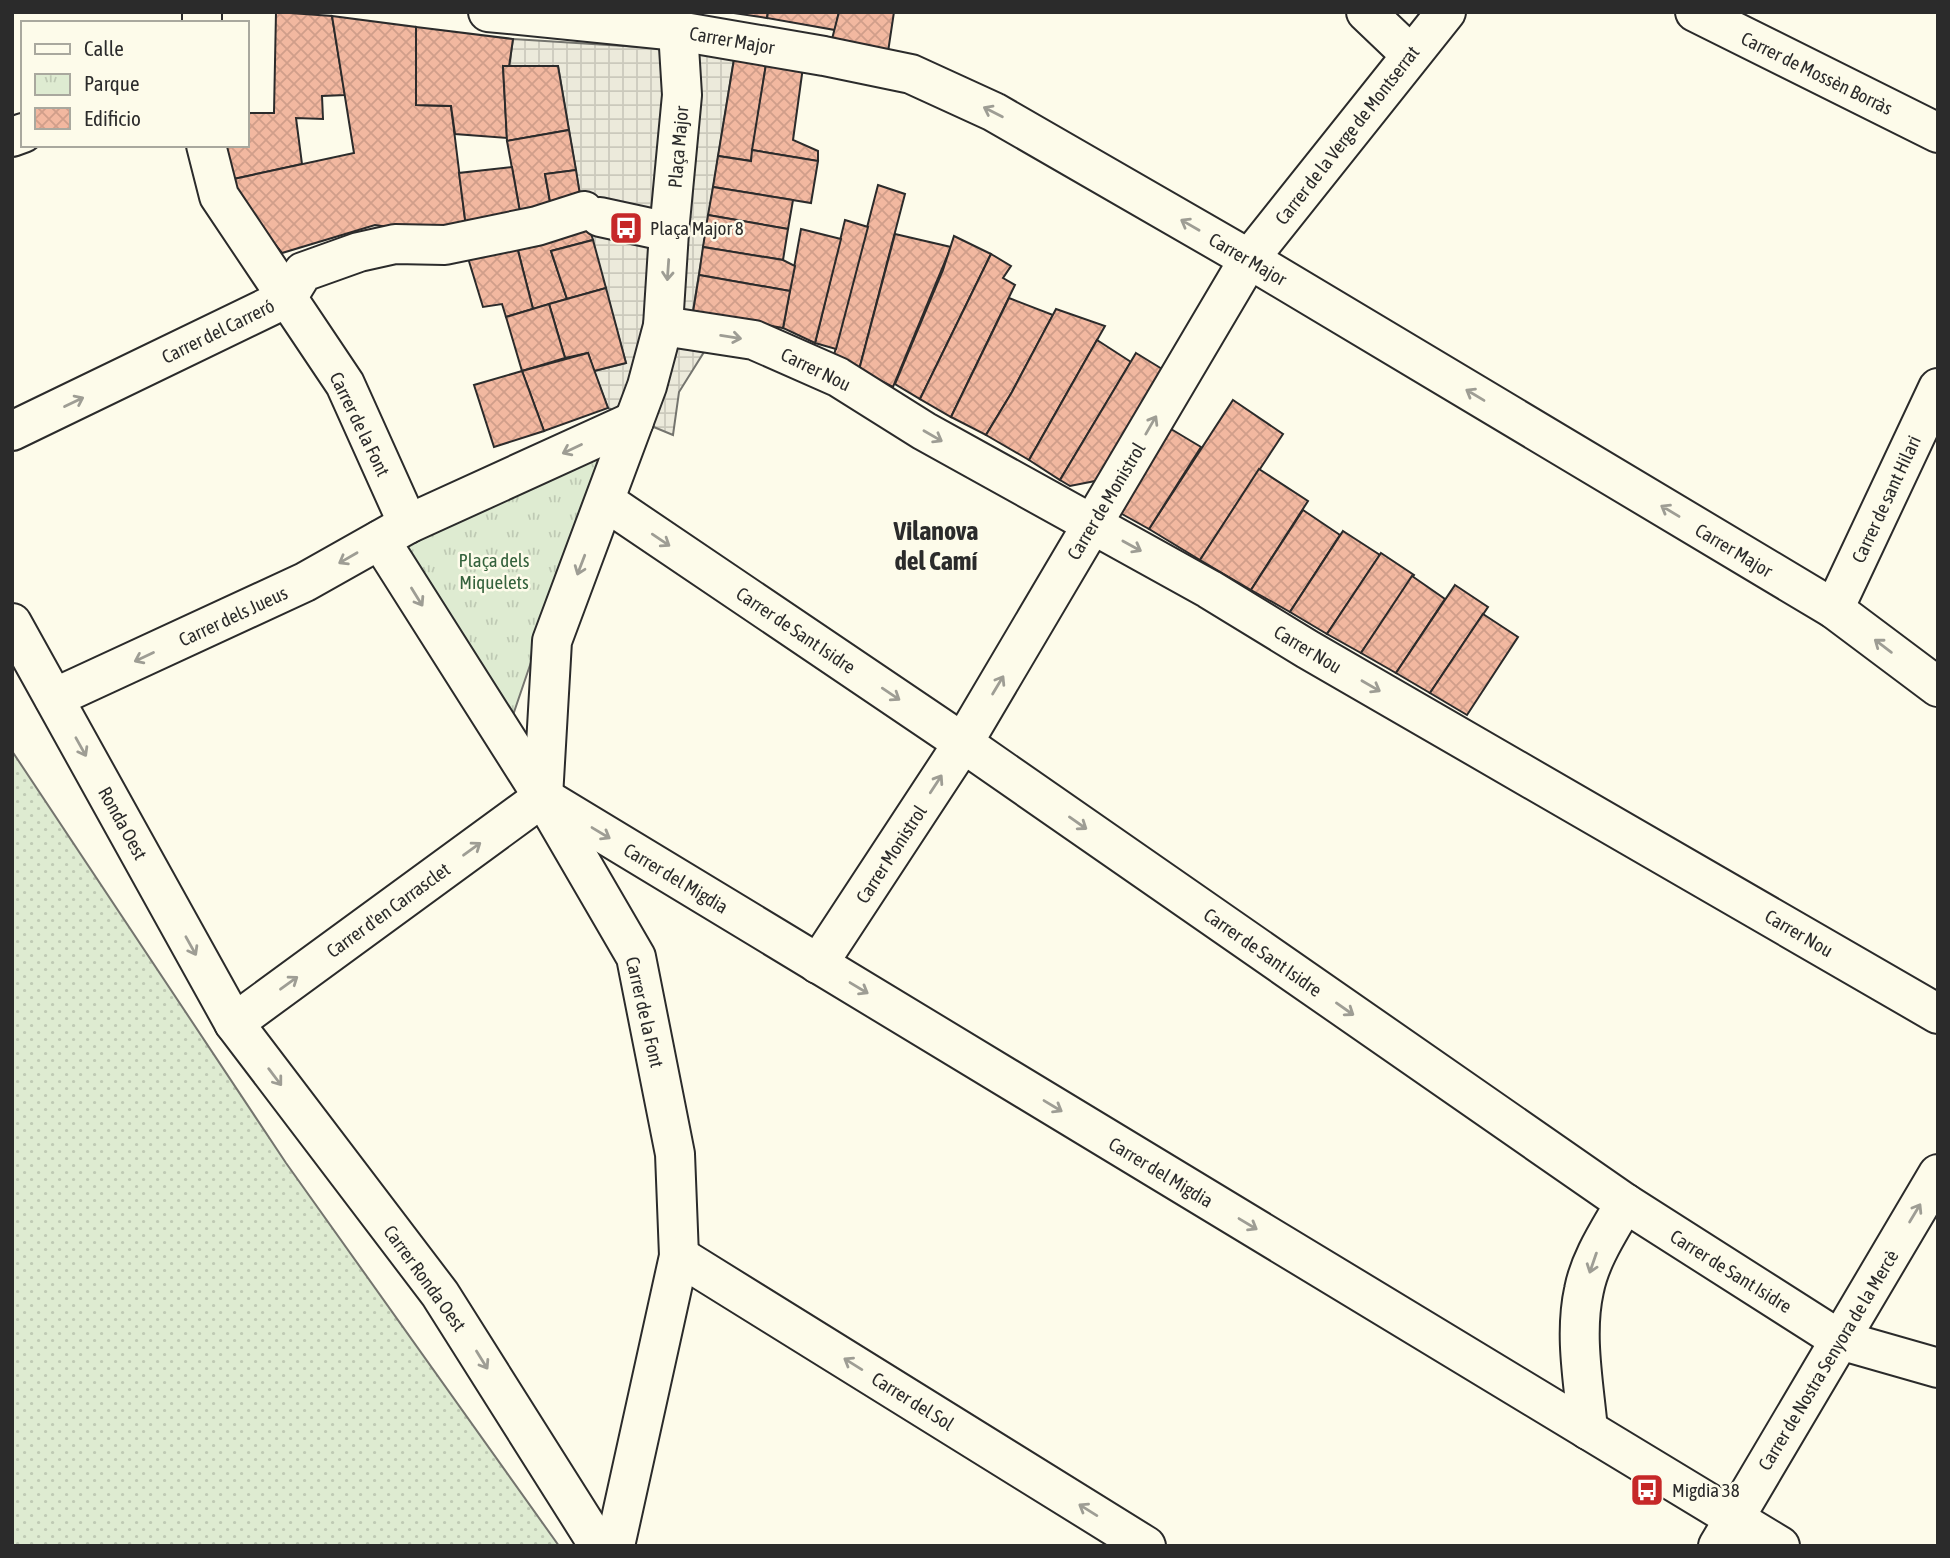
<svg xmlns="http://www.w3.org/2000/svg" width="1950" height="1558" font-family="'Asap Condensed',sans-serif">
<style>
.park{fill:url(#park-tufts);stroke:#74746e;stroke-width:2}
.garden{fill:url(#garden-dots);stroke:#74746e;stroke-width:2}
.plaza{fill:url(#plaza-grid);stroke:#74746e;stroke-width:2}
.building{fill:url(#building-cross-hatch);stroke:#2b2b2b;stroke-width:2}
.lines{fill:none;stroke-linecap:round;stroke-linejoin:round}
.minor-casing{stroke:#2b2b2b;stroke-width:42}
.minor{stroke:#fdfbea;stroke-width:38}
.oneway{stroke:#9e9d94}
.labels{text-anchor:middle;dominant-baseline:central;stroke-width:5;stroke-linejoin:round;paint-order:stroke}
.street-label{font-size:19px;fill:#2b2b2b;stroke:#fdfbea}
.poi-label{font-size:19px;fill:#2b2b2b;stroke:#fdfbea;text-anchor:start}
.park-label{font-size:19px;fill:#34623c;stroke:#fdfbea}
.district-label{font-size:26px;font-weight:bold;fill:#2b2b2b;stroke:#fdfbea}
</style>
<defs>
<pattern id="park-tufts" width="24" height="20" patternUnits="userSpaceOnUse" patternTransform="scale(1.75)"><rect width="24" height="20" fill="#deebd1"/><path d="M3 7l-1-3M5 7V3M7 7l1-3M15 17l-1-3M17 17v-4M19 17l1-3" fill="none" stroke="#bfcab4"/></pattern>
<pattern id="garden-dots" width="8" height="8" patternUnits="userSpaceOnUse" patternTransform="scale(1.75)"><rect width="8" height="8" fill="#deebd1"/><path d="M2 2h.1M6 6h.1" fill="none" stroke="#bfcab4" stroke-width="1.8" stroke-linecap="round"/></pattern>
<pattern id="plaza-grid" width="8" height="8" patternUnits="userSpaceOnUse" patternTransform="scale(1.75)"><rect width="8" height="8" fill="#eceadb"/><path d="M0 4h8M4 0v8" fill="none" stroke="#cbc9bc"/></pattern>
<pattern id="building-cross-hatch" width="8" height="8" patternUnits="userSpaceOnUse" patternTransform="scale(1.75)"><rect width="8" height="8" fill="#f2b8a0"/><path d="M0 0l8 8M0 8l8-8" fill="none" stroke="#d09e8a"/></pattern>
</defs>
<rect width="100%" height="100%" fill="#fdfbea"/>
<!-- park -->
<path class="park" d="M605,445L511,721L403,545Z"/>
<!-- garden -->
<path class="garden" d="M12,751L286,1163L559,1546H12Z"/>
<!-- plaza -->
<path class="plaza" d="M513,39L735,53L693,311L704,352L679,392L673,435L608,408L594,371L626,363L581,201L558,66L509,67Z"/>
<!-- building -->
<g class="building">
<path d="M276,12L332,16L345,95L322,96L323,119L296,118L302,164L229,180L221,145H247V113H274Z"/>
<path d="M727,12H768L767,18Z"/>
<path d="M768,12H839L835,30L767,18Z"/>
<path d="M839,12H894L888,52L832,39Z"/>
<path d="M332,16L416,27V105L451,106L466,227L436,234L375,225L282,253L229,188V180L354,153Z"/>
<path d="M416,27L513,39L509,67L503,66L507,138L455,134L451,106L416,105Z"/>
<path d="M735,53L767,58L751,161L718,156Z"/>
<path d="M767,58L803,67L793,140L818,151V161L752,150Z"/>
<path d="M503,66H558L569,130L507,141Z"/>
<path d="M569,130L576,170L545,174L551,207L520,212L507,141Z"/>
<path d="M752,150L818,161L811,203L713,187L718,156L751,161Z"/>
<path d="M512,167L520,212L466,227L459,173Z"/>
<path d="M576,170L581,201L551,207L545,174Z"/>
<path d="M878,185L905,194L859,370L834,355Z"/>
<path d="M713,187L793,200L788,229L708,215Z"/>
<path d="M708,215L788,229L783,260L703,247Z"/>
<path d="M586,217L593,240L551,251L567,299L533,309L515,239Z"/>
<path d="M845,220L868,227L836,349L815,343Z"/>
<path d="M801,229L841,239L815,343L783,328Z"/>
<path d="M895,234L951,247L893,387L859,370Z"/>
<path d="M954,236L991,254L920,399L895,384L943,270Z"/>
<path d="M515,239L533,309L506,317L502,304L483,307L464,245Z"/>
<path d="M593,240L606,288L567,299L551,251Z"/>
<path d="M703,247L783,260L795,266L790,291L699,275Z"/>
<path d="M991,254L1011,266L1003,278L1015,285L951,417L920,399Z"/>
<path d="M699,275L790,291L783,328L693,312Z"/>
<path d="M606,288L626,363L594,371L588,353L565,358L549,304Z"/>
<path d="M1009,298L1053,315L1012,392L986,435L951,417Z"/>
<path d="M549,304L565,358L522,371L506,317Z"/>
<path d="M1056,309L1105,326L1029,460L986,435L1012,392Z"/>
<path d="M1097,340L1131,362L1060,480L1029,460Z"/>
<path d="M588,353L608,408L544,431L522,371Z"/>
<path d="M1136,353L1167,372L1100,480L1070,486L1060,480Z"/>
<path d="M522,371L544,431L494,447L474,385Z"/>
<path d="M1233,400L1283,434L1200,560L1149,529Z"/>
<path d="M1166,426L1201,447L1149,529L1113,509Z"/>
<path d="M1259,469L1308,501L1251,590L1200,560Z"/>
<path d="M1303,510L1340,535L1290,612L1251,590Z"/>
<path d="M1343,531L1380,555L1327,634L1290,612Z"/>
<path d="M1381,553L1414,575L1361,653L1327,634Z"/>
<path d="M1412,576L1445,599L1396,673L1361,653Z"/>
<path d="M1455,585L1488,607L1430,693L1396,673Z"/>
<path d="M1483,614L1518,637L1467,715L1430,693Z"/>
</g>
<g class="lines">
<defs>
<g id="minor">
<path d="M488,12L678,31L824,56L911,74L994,112L1249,259L1834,609L1938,687"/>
<path d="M1366,12L1410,54"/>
<path d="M1695,12L1938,133"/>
<path d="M202,23V12"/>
<path d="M12,137L23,133"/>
<path d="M206,145L219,196L345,384L408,524"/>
<path d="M600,217L669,232"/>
<path d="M663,326L754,340L838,377L924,431L1209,589L1307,649L1938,1014"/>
<path d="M12,431L287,298L303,272L359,252L395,244L445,245L537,226L584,211"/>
<path d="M605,501L963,743L1625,1203L1840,1340L1938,1368"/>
<path d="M380,540L543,797L636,957L675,1154L679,1256L615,1546"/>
<path d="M1834,609L1938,388"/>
<path d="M12,623L234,1023L440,1294L599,1546"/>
<path d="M54,698L305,582L408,524L634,421"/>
<path d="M543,797L1780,1546"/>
<path d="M543,797L552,641L647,386L663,326L669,232L682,95L678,31"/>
<path d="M818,964L963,743L1249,259L1446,12"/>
<path d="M234,1023L543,797"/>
<path d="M679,1256L1146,1546"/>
<path d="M1588,1430C1584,1385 1574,1335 1584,1290C1590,1259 1609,1231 1625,1203"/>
<path d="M1718,1546L1938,1174"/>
</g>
</defs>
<!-- minor casing -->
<use href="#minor" class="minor-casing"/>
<!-- minor -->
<use href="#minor" class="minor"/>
</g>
<!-- one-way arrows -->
<defs><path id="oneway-shaft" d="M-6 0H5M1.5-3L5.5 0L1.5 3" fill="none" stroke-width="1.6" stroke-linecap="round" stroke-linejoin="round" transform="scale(1.75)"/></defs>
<g class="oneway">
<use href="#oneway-shaft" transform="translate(993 112) rotate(-153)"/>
<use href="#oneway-shaft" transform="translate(1190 225) rotate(-150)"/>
<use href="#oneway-shaft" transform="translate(668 270) rotate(94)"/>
<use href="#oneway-shaft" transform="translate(731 337) rotate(9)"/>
<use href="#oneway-shaft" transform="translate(1475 395) rotate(-149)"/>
<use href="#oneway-shaft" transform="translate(74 402) rotate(-26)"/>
<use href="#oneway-shaft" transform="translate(1151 425) rotate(-60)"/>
<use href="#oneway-shaft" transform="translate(933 436) rotate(30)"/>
<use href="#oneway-shaft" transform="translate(572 449) rotate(155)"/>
<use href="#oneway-shaft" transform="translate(1670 511) rotate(-149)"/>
<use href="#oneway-shaft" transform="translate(661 540) rotate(34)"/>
<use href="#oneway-shaft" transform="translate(1132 546) rotate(29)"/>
<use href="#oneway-shaft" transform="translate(348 558) rotate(150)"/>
<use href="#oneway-shaft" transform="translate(581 565) rotate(111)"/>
<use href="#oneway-shaft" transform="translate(417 597) rotate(58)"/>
<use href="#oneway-shaft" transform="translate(1883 646) rotate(-143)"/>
<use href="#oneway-shaft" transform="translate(144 657) rotate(155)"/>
<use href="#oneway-shaft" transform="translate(998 685) rotate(-59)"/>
<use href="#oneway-shaft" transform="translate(1371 686) rotate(30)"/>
<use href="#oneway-shaft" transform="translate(891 694) rotate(34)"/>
<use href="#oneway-shaft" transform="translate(81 747) rotate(61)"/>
<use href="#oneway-shaft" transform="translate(936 784) rotate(-57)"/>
<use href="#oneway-shaft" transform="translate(1078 823) rotate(35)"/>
<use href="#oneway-shaft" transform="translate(601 833) rotate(31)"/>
<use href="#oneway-shaft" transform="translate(472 849) rotate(-36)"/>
<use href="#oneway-shaft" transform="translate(191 946) rotate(61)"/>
<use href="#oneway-shaft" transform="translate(289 983) rotate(-36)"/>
<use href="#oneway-shaft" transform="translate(859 988) rotate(31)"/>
<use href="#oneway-shaft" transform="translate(1345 1009) rotate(35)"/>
<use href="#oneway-shaft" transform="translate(275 1077) rotate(53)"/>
<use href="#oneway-shaft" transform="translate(1053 1106) rotate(31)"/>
<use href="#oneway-shaft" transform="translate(1915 1213) rotate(-59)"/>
<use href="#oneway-shaft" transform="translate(1248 1224) rotate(31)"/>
<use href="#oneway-shaft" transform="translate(1593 1263) rotate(109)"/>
<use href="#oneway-shaft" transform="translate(482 1360) rotate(58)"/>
<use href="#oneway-shaft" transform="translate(853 1364) rotate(-148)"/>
<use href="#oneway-shaft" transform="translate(1088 1510) rotate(-148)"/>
</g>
<!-- icons -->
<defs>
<symbol id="bus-square" viewBox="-11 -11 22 22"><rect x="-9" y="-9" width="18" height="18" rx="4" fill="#c62828" stroke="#fdfbea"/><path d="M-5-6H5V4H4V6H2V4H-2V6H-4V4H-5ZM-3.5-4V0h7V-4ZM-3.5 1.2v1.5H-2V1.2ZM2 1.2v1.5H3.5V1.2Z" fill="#fff"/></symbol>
</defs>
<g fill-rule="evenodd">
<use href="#bus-square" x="607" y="209" width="38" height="38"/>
<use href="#bus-square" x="1628" y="1471" width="38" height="38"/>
</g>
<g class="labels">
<!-- street labels -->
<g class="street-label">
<text transform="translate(732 40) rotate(10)">Carrer Major</text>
<text transform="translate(1817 73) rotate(26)">Carrer de Mossèn Borràs</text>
<text transform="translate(1347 135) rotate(-52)">Carrer de la Verge de Montserrat</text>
<text transform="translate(678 147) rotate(-85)">Plaça Major</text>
<text transform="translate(1248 259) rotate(30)">Carrer Major</text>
<text transform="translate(218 331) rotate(-26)">Carrer del Carreró</text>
<text transform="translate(816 369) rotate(26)">Carrer Nou</text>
<text transform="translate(360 424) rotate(64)">Carrer de la Font</text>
<text transform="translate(1886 499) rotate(-65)">Carrer de sant Hilari</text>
<text transform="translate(1106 501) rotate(-59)">Carrer de Monistrol</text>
<text transform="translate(1734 550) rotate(31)">Carrer Major</text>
<text transform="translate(233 616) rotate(-25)">Carrer dels Jueus</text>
<text transform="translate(796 630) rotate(34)">Carrer de Sant Isidre</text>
<text transform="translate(1308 649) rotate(31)">Carrer Nou</text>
<text transform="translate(123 823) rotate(61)">Ronda Oest</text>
<text transform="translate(891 854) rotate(-57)">Carrer Monistrol</text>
<text transform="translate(676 878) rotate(31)">Carrer del Migdia</text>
<text transform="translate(388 910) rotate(-36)">Carrer d'en Carrasclet</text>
<text transform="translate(1799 933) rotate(30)">Carrer Nou</text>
<text transform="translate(1263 952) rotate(35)">Carrer de Sant Isidre</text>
<text transform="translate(645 1012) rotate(77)">Carrer de la Font</text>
<text transform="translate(1161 1172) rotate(31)">Carrer del Migdia</text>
<text transform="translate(1731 1271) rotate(32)">Carrer de Sant Isidre</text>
<text transform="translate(425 1278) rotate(54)">Carrer Ronda Oest</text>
<text transform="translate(1828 1360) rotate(-59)">Carrer de Nostra Senyora de la Mercè</text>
<text transform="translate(913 1401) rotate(32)">Carrer del Sol</text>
</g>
<!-- poi labels -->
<g class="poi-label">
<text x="650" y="228">Plaça Major 8</text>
<text x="1672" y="1490">Migdia 38</text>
</g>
<!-- park labels -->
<g class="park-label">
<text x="494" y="560">Plaça dels<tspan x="494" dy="22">Miquelets</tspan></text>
</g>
<!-- district labels -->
<g class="district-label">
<text x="936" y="531">Vilanova<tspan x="936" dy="30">del Camí</tspan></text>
</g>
</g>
<!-- border -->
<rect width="1950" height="1558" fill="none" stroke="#2b2b2b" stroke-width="28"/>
<!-- legend -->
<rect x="21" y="21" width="228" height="126" fill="#fdfbea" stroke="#a9a89e" stroke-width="2"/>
<rect x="35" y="44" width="35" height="10" fill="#fdfbea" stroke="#a9a89e" stroke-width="2"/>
<text x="84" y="56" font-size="21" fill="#2b2b2b">Calle</text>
<rect x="35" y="74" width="35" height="21" fill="url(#park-tufts)" stroke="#a9a89e" stroke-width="2"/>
<text x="84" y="91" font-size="21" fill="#2b2b2b">Parque</text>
<rect x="35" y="108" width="35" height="21" fill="url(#building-cross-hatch)" stroke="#a9a89e" stroke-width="2"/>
<text x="84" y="126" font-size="21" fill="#2b2b2b">Edificio</text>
</svg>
